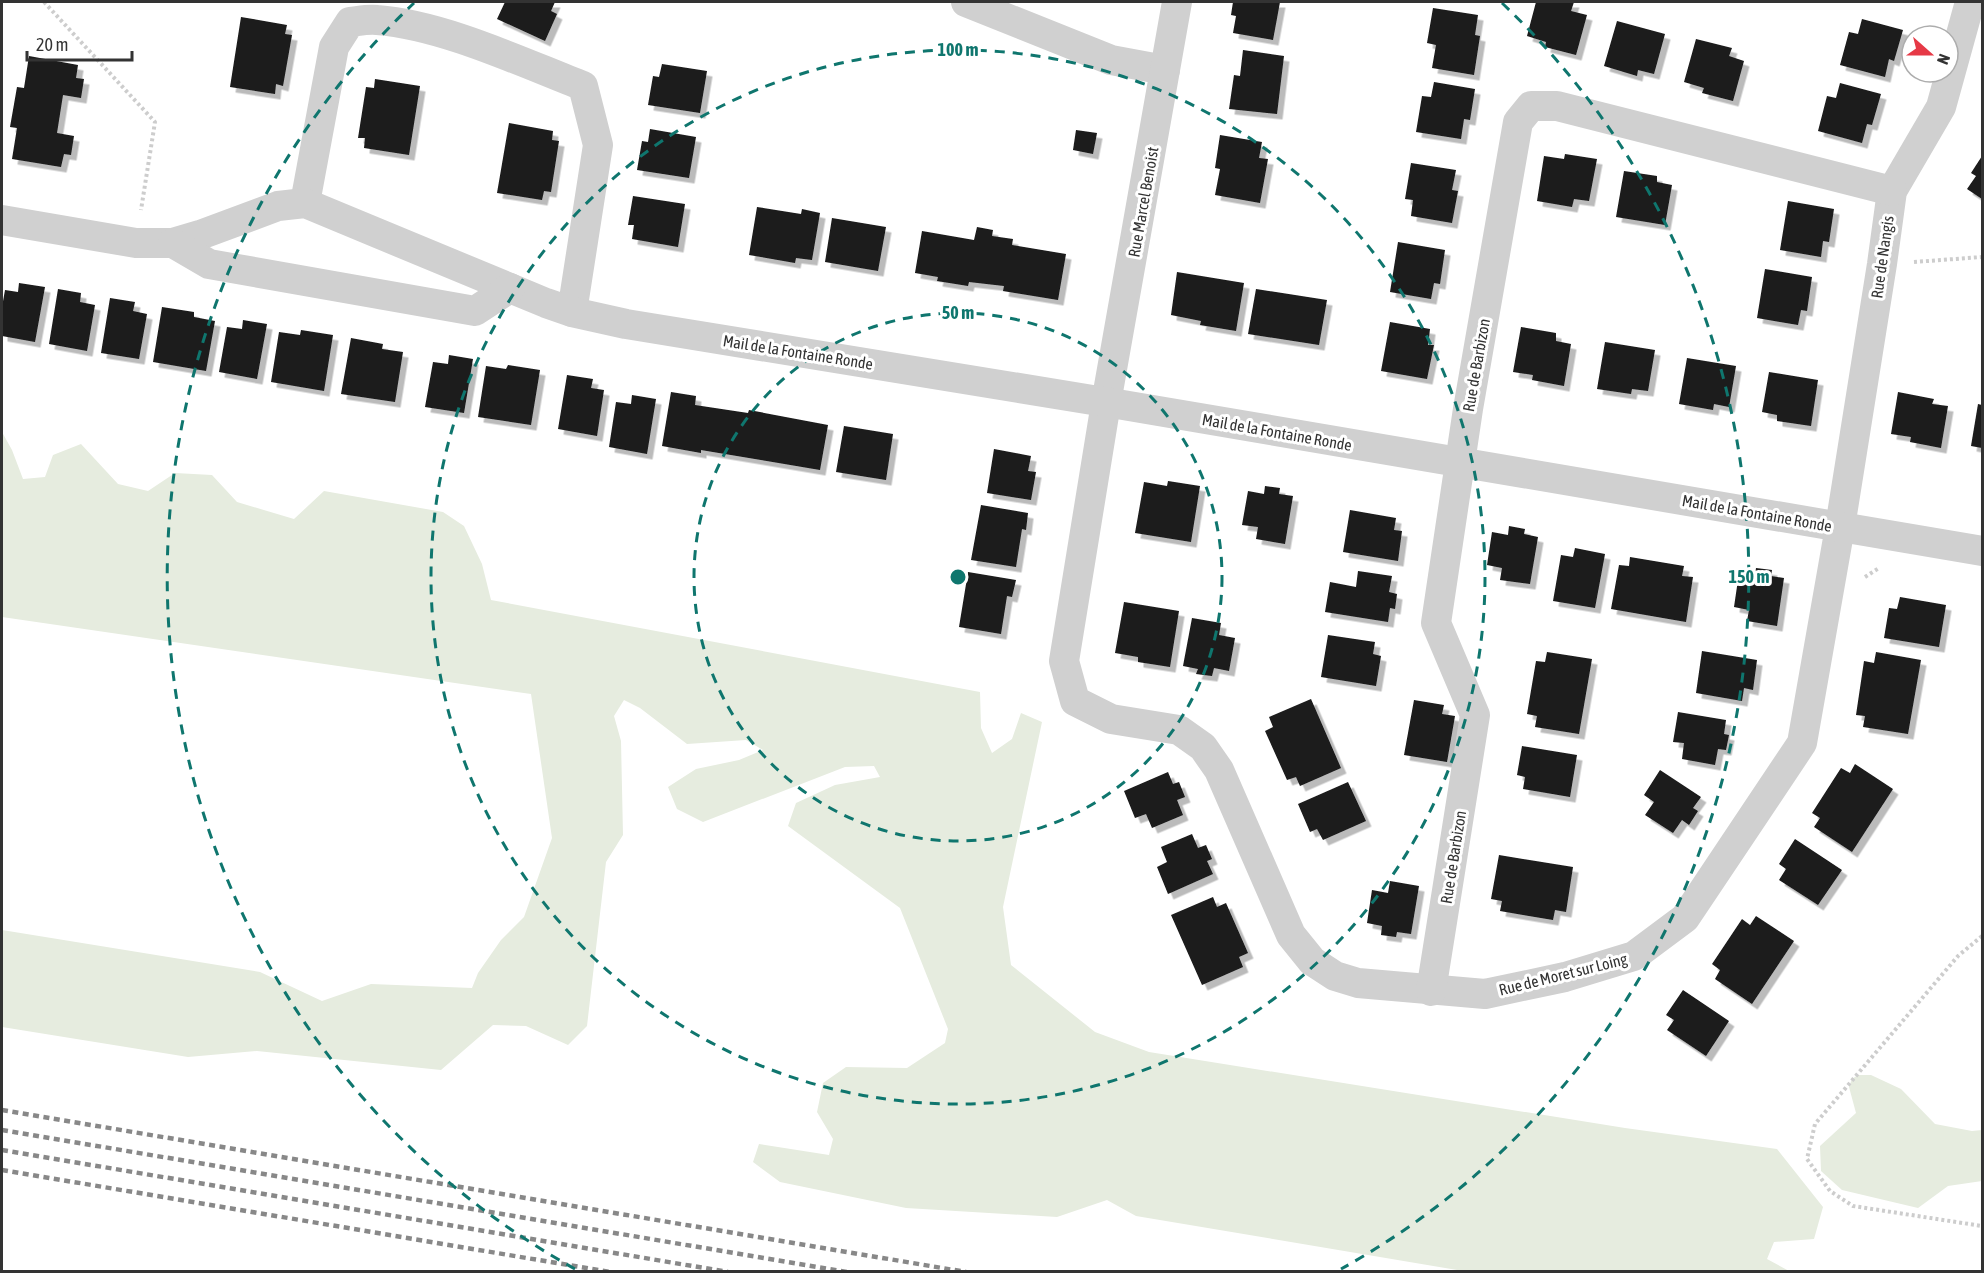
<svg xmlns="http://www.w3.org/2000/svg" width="1984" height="1273" font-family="'Asap Condensed',sans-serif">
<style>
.green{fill:#e6ecdf}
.building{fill:#1a1a1a;filter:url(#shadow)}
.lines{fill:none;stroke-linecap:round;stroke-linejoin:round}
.path{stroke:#cdcdcd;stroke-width:4;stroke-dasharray:3 3;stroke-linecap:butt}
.street{stroke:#d0d0d0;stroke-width:30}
.rail{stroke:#888;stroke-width:4.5;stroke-dasharray:6 4.5;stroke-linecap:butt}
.ring{fill:none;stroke:#0f766e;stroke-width:3;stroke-dasharray:10 8}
.labels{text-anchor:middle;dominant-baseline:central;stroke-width:6;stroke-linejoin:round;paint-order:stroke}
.street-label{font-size:16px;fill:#333;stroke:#fff}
.centre{fill:#0f766e;stroke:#fff;stroke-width:3}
.ring-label{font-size:18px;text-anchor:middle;font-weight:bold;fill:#0f766e;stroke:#fff;stroke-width:6;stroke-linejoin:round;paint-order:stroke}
</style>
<defs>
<filter id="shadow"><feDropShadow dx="5.5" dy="5.5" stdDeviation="0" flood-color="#0004"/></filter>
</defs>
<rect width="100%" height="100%" fill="#fff"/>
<!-- green -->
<g class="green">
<path d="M2,432L12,450L23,479L45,477L53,455L81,444L118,484L148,491L175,473L212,475L237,502L294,519L324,491L443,512L464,526L482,564L491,600L980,692L981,728L992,753L1012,739L1021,713L1042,722L1003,907L1011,965L1095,1032L1149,1052L1625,1128L1777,1149L1823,1207L1814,1239L1774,1242L1767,1259L1789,1271H1463L1136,1216L1107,1200L1057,1217L906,1208L780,1182L753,1162L759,1144L829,1155L833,1139L817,1112L823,1083L846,1067L907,1068L945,1043L948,1029L900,908L788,826L796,803L835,785L880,777L874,766L845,767L703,822L677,809L668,787L696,769L739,760L763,750L746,740L687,744L640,708L624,700L614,716L621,741L623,835L606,862L587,1026L568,1045L526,1026L493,1025L441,1070L257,1051L188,1057L2,1027V930L260,972L322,1001L371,984L472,988L478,973L501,940L524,917L552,838L531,694L2,617Z"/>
<path d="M1858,1075H1871L1901,1089L1935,1124L1972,1131L1982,1130V1181L1948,1186L1918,1208L1842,1190L1821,1171L1820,1146L1856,1113L1849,1087L1852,1079Z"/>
</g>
<!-- building -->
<g class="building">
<path d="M505,2H555L551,11L557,14L545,41L497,19Z"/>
<path d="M1233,2H1280L1273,40L1233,33L1236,16L1231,15Z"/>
<path d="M1536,2H1574L1571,11L1587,15L1576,55L1545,47L1546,42L1527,36Z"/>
<path d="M1433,8L1478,15L1475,35L1480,36L1474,75L1432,68L1436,45L1427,43Z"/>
<path d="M241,17L287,25L285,34L292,35L283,86L276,84L275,94L230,87Z"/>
<path d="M1862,19L1903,30L1894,61L1889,59L1885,77L1840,65L1849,32L1858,34Z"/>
<path d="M1617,21L1665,34L1654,74L1638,70L1637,76L1604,66Z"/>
<path d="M1696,39L1732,48L1729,56L1744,61L1733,101L1702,93L1704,88L1684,82Z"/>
<path d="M1243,50L1284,56L1277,114L1229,109L1234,75L1240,76Z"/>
<path d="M29,56L78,65L76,78L84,79L81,98L63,95L57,133L74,136L71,155L64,154L61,167L12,159L17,128L10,127L17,87L24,88Z"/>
<path d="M662,64L707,71L700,113L648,105L653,76L659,77Z"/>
<path d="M375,79L420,86L409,155L364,148L365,138H358L366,87L374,88Z"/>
<path d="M1434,82L1475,89L1470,120L1464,119L1461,139L1416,132L1422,96L1431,97Z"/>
<path d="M1840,83L1881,94L1872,125L1867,124L1862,143L1818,131L1827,96L1836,98Z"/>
<path d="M509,123L553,131L552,140L559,141L551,192L544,191L542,200L497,193Z"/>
<path d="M650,129L696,137L689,178L637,170L642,141L648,142Z"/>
<path d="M1076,130L1097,133L1093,154L1073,150Z"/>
<path d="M1220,135L1262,142L1259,158L1268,159L1260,203L1215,195L1220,169L1215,168Z"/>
<path d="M1565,154L1597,159L1589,201L1574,199L1572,207L1537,201L1544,156L1564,159Z"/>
<path d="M1982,156V199L1967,189L1976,176L1971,173Z"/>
<path d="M1411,163L1456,170L1452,190L1458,191L1452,223L1411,216L1413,200L1405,199Z"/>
<path d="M1624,171L1657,176V182L1672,185L1665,225L1616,217Z"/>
<path d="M633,196L685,204L678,247L632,239L634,225H628Z"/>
<path d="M1788,201L1834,209L1829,242L1823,241L1821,257L1780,250Z"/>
<path d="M757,207L801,214L802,209L820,213L812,260L796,258L795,263L749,255Z"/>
<path d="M832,218L886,227L878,271L825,262Z"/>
<path d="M977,227L993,230L992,236L1013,239L1012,245L1066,254L1058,300L1003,291L1004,286L969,282L968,286L937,281L938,277L915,273L922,231L974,240Z"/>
<path d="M1398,242L1445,250L1440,284L1434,283L1431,299L1390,292Z"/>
<path d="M1765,269L1812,277L1807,311L1801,310L1798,325L1757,318Z"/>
<path d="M1177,272L1244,283L1236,331L1200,325L1201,321L1171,315Z"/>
<path d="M19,283L45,287L35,342L2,336V307L5,290L18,292Z"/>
<path d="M58,289L81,293L80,302L95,305L87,351L49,344Z"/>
<path d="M1256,289L1327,300L1319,345L1248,334Z"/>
<path d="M110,298L135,302L133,311L147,314L139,359L101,353Z"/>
<path d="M162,307L194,312V317L215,321L206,371L153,362Z"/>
<path d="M243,320L267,324L257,379L219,372L227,327L242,329Z"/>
<path d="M1390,322L1430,329L1428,345H1434L1427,379L1381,371Z"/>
<path d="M1521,327L1556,333V341L1571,344L1564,386L1532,380L1533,375L1513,372Z"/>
<path d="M301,330L333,335L324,391L271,382L279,332L300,335Z"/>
<path d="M351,338L383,344L382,349L403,352L395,402L341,394Z"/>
<path d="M1605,342L1655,350L1648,391L1632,389L1631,394L1597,389Z"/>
<path d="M449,355L473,359L464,413L425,407L433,362L448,364Z"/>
<path d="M1687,358L1736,366L1729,407L1714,404L1713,410L1679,404Z"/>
<path d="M508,365L540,370L531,425L478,417L486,366L506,369Z"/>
<path d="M1769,372L1818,380L1811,426L1777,421V415L1762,412Z"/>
<path d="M567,375L593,379L591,388L604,390L597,436L558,429Z"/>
<path d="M671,392L696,396L695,405L748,413L749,410L828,425L820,470L701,450V453L662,446Z"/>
<path d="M1898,392L1934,399L1932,404L1948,406L1941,448L1910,442L1911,437L1891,434Z"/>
<path d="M632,395L656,399L647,454L609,447L616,402L631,404Z"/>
<path d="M1978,404L1982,405V448L1971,446Z"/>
<path d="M844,426L893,434L886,480L836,472Z"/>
<path d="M994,449L1031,456L1028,471L1036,472L1031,500L987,493Z"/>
<path d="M1168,481L1200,486L1191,542L1135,533L1144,482L1167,486Z"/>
<path d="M1265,486L1280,488L1279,494L1293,496L1285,544L1256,539L1258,527L1242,525L1248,491L1264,494Z"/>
<path d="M981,505L1028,513L1026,530L1022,529L1016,567L971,560Z"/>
<path d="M1350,510L1396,518L1394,530L1402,531L1398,561L1343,552Z"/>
<path d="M1509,526L1525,529L1524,534L1538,537L1530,584L1500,580L1502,568L1487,565L1492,532L1508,535Z"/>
<path d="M1575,548L1605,554L1595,608L1553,601L1561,555L1573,557Z"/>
<path d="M1630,557L1684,566L1682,576L1693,577L1686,622L1611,609L1619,565L1629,566Z"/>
<path d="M1756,568L1772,570L1771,576L1784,578L1777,626L1747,621L1749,610L1734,607L1739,573L1755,576Z"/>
<path d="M1358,571L1392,576L1389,592L1397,594L1395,609L1390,608L1388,622L1325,612L1330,582L1356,587Z"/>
<path d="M968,572L1016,580L1012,597L1007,596L1001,634L959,627Z"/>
<path d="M1900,597L1946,605L1939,647L1884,638L1889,608L1897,609Z"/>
<path d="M1124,602L1179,611L1170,667L1138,662V657L1115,653Z"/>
<path d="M1192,618L1221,623L1219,635L1235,638L1229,671L1214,668L1212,676L1196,674L1198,669L1183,666Z"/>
<path d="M1328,635L1375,642L1373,654L1381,656L1376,686L1321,677Z"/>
<path d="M1702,651L1757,660L1753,690L1744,688L1742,701L1696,693Z"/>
<path d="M1547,652L1592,659L1579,734L1535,727L1537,716L1527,714L1536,661L1545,662Z"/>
<path d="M1876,652L1921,660L1908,734L1863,727L1865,716L1856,715L1864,661L1874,663Z"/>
<path d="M1311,699L1341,768L1300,786L1296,777L1287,780L1265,731L1273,727L1269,717Z"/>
<path d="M1414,700L1444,705L1442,714L1455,716L1447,762L1404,755Z"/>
<path d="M1678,712L1726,720L1724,734L1729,735L1726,750L1718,749L1715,765L1682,759L1684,743L1673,742Z"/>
<path d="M1522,746L1577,755L1570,797L1523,789L1525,777L1517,775Z"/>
<path d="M1855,764L1893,789L1852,852L1814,827L1820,818L1812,813L1841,768L1850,773Z"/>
<path d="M1660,770L1701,797L1693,808L1698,811L1689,825L1682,820L1673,833L1645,815L1654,802L1644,795Z"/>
<path d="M1168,772L1173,784L1179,782L1185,797L1177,800L1183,815L1152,828L1146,814L1135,818L1124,791Z"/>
<path d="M1348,782L1366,821L1323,840L1317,829L1310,832L1298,804Z"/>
<path d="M1192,834L1198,848L1206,845L1212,859L1207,861L1213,874L1168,894L1157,867L1167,862L1161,847Z"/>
<path d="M1795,839L1842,870L1818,905L1779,880L1786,869L1779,864Z"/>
<path d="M1499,855L1573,867L1566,912L1555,910L1553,920L1500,911L1502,901L1491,899Z"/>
<path d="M1390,881L1419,886L1411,934L1397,932L1396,937L1381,935L1382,926L1367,923L1372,890L1388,893Z"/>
<path d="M1213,897L1217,907L1226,903L1248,953L1239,957L1243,967L1202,985L1171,915Z"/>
<path d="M1756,916L1794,941L1752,1004L1715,979L1720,970L1712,964L1742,919L1750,925Z"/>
<path d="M1683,990L1729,1021L1706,1056L1667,1030L1674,1020L1666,1015Z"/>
</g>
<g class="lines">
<!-- path -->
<g class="path">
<path d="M44,2L155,122L141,210"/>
<path d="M1914,262L1982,257"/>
<path d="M1865,577L1879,568"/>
<path d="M1982,936L1958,956L1815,1124L1807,1159L1830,1191L1853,1206L1982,1226"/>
</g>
<!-- street -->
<g class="street">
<path d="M966,2L1111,60L1165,70"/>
<path d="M1177,2L1106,403L1064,661L1075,701L1111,719L1179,730L1203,747L1219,770L1291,935L1312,961L1335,976L1358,983L1485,994L1565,977L1634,956L1685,918L1802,743L1840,527L1882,264L1892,191L1941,107L1970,2"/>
<path d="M305,203L334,47L350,22C359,21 368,19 377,20C443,25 521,62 583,86L598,145L572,312"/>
<path d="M2,220L136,243H173L200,235L278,206L305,203L546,303L572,312L626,324L1123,405L1982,551"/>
<path d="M173,243L209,264L475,311L510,288"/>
<path d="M1431,991L1475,715L1436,623L1468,409L1518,122L1531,106H1557L1892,191"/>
</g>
<!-- rail -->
<g class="rail">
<path d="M2,1110L966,1272"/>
<path d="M2,1130L847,1272"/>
<path d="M2,1150L728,1272"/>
<path d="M2,1170L610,1272"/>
</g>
</g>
<!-- distance rings -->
<g class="ring">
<circle cx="958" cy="577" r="264"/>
<circle cx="958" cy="577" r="527"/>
<path d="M575 1269A791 791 0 0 1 414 3M1502 3A791 791 0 0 1 1341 1269"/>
</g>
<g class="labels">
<!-- street labels -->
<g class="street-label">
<text transform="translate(1143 202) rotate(-80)">Rue Marcel Benoist</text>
<text transform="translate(1882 257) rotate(-82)">Rue de Nangis</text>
<text transform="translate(798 352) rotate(9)">Mail de la Fontaine Ronde</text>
<text transform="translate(1476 365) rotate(-80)">Rue de Barbizon</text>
<text transform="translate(1277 432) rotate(10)">Mail de la Fontaine Ronde</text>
<text transform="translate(1757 513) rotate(10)">Mail de la Fontaine Ronde</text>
<text transform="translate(1453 857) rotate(-81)">Rue de Barbizon</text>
<text transform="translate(1563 974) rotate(-14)">Rue de Moret sur Loing</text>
</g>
</g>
<circle cx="958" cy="577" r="9" class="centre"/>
<g class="ring-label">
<text x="958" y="56">100 m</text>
<text x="958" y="319">50 m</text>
<text x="1749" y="583">150 m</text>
</g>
<!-- border -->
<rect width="1984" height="1273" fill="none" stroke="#333333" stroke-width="6"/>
<!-- north arrow -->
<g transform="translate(1930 54) rotate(111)"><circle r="28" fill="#ffffff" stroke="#adadad" stroke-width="1.5"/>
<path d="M0-4.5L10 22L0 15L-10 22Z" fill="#e63946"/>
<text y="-9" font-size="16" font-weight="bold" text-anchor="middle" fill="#333333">N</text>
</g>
<!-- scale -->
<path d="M27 51v9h105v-9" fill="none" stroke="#333333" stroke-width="3"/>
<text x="36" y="51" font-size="18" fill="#333333" stroke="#ffffff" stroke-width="4.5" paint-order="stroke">20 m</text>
</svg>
